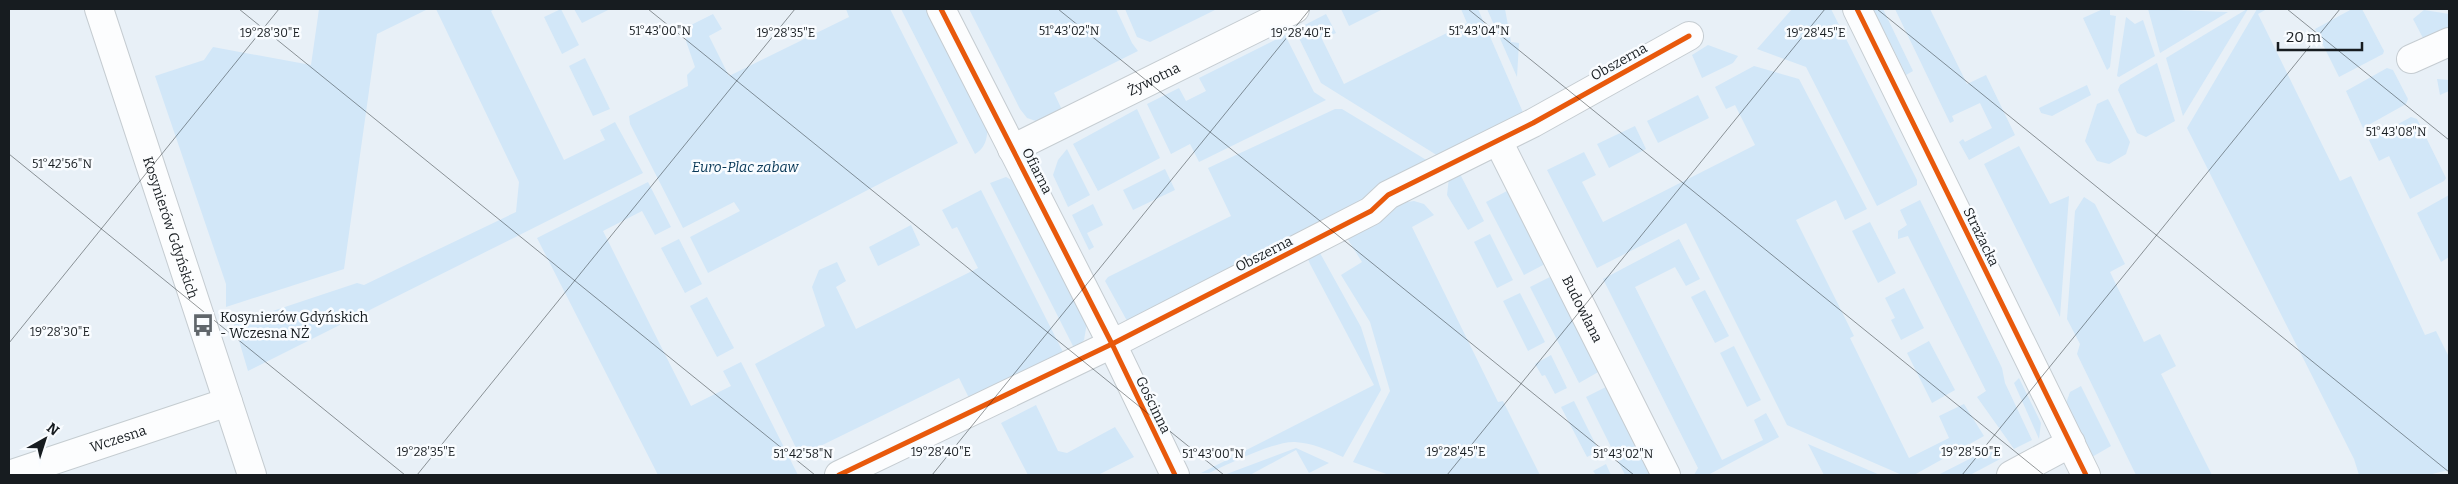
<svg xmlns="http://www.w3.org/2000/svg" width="2458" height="484" font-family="Bitter,serif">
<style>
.green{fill:#d2e7f8}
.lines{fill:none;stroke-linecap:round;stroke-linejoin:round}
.minor-casing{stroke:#c5ccd1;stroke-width:30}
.tertiary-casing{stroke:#c5ccd1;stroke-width:30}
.minor{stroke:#fcfdfe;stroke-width:28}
.tertiary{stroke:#fcfdfe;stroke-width:28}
.cycleway-casing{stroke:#f9fcff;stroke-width:8}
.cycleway{stroke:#e8590c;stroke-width:5}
.ticks{fill:none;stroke:#171c20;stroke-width:1;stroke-opacity:0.45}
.labels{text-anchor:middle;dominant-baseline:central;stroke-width:5;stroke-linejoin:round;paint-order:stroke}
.street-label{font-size:14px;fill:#171c20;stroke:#f9fcff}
.park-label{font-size:14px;font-style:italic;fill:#073756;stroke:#f9fcff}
.poi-label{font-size:14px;fill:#171c20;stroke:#f9fcff;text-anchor:start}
.ticks-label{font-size:12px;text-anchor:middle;fill:#171c20;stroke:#f9fcff;stroke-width:5;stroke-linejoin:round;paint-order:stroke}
</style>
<rect width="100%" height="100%" fill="#e8f0f7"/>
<!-- green -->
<g class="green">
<path d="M319,9H428L377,34L344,269L226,307V284L155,76L204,60L213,47L311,65Z"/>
<path d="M436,9H495L491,11L564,160L605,140L600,130L615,122L643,173L248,371L234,324L357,283L364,285L516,212L519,182Z"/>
<path d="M561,9L579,45L562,54L544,17Z"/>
<path d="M574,9H610L582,23Z"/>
<path d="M846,9H890L958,143L708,273L690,237L740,211L734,202L683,228L630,124L629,116L688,86L687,75L695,67L686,41L689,26L713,14L722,29L709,36L729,76L849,17Z"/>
<path d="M901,9H929L988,124C987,137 987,147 975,154Z"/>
<path d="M969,9H1116L1132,43L1138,51L1054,93L1063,112L1036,121L1027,118L1020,109Z"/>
<path d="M1125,9H1217L1150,42L1137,37Z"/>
<path d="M1341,9H1383L1349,26Z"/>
<path d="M1461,9H1478L1525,117L1443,159L1321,83L1295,30L1326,14L1336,33L1322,39L1344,84L1467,23Z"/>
<path d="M1487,9H1505L1511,42L1519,43L1517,77Z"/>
<path d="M1792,9H1831L1917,180V185L1877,206L1806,67L1757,49Z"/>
<path d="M1873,9H1883L1913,71L1906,75Z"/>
<path d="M1895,9H1930L1967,84L1986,75L2015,135L1969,160L1959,142L1963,139L1965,142L1992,128L1980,103L1952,116L1954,121L1950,123Z"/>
<path d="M2103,9H2110V15L2116,16L2110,67L2107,70L2083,18Z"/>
<path d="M2148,9L2228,12L2160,53Z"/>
<path d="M2247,9H2248L2183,116L2166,58Z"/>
<path d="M2257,9H2267L2258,14L2340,181L2351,176L2425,335L2436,331L2449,357V470L2428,475H2359L2354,459L2187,128Z"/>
<path d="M2352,9H2362L2384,51L2383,54L2339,77L2315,29Z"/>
<path d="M2424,10L2449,14V29L2432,37L2423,38L2413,19Z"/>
<path d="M2126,17L2135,24L2143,20L2155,56L2119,77L2117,76Z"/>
<path d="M1285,35L1314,92L1326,100L1199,162L1190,144L1171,154L1147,104L1179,88L1186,101L1206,91L1199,78Z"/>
<path d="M1708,45L1738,56L1733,63L1702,78L1692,55Z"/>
<path d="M585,58L610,109L593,116L569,66Z"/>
<path d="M2157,63L2175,121L2146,137L2137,133L2118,90L2120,85Z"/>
<path d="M1754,66L1799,79L1867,209L1845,220L1836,200L1796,220L1854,336L1850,338L1909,458L1949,438L1939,416L1964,404L1984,436L1914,475H1902L1787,425L1686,223L1597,268L1547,170L1584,152L1596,175L1582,182L1603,222L1755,145L1735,105L1726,109L1715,87Z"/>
<path d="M2387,68L2393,70L2408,99L2406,104L2363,128L2346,91Z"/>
<path d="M2437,79L2449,80V91L2440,95Z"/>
<path d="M2087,85L2091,95L2052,116L2041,113L2039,108Z"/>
<path d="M1698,95L1709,118L1658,143L1647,121Z"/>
<path d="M2108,99L2130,142L2126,154L2109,164L2097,161L2085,141L2097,104Z"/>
<path d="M1137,109L1160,158L1098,191L1073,144Z"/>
<path d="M1335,109H1342L1433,164L1368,205L1131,328L1105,281L1108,277L1231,216L1208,168Z"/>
<path d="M2411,117L2417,119L2446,178L2444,181L2410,199L2389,156L2379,161L2369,140Z"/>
<path d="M1635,126L1646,149L1609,168L1597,144Z"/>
<path d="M2019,146L2050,204L2069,196L2060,317L1984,164Z"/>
<path d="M1067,149L1090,195L1068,207L1053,175L1058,160Z"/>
<path d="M1165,169L1175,190L1133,210L1123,190Z"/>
<path d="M1459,172L1484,221L1468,230L1447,195L1449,177Z"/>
<path d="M1006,177L1015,182L1087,323L1084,340L1075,350L990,183Z"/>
<path d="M648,182L671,227L655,235L642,211L603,231L691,406L731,386L723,371L741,362L798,475H658L537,238Z"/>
<path d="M981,190L1064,354L971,402L959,378L800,456L755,364L825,326L812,287L819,270L837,262L846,281L836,287L856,329L978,268L957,227L952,229L942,210Z"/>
<path d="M1507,191L1545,264L1524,275L1486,202Z"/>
<path d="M2449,195V257L2441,262L2417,213Z"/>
<path d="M2084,197L2095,204L2125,264L2110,272L2144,342L2160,334L2176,366L2161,374L2212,475H2136L2077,354L2080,344L2067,319L2075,211Z"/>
<path d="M1920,200L2002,368L2005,383L2032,440L2014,449L1977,397L1986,391L1908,236L1898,239V231L1907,225L1900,210Z"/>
<path d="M1414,201L1424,204L1434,215L1412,227L1498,402L1503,401L1540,475H1389L1353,462L1390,391L1370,322L1341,275L1362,262L1347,238L1383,220L1401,203Z"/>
<path d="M1093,204L1103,225L1087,233L1094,247L1089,250L1072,215Z"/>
<path d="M1870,222L1896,273L1878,283L1852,231Z"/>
<path d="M911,225L920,245L878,266L869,247Z"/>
<path d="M1490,234L1513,280L1497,288L1474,242Z"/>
<path d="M679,239L702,284L685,293L661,248Z"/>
<path d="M1679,239L1700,279L1686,286L1675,267L1635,287L1722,460L1763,440L1754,420L1766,413L1779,437L1708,475H1694L1698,468L1603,279Z"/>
<path d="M1320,253L1361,327L1381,390L1343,457C1328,450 1312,443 1295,442C1274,441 1229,464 1209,473H1201L1374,385L1310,264L1308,259Z"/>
<path d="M1552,276L1600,371L1579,383L1530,287Z"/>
<path d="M1904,288L1924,328L1901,340L1891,320L1895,318L1885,298Z"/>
<path d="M1705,290L1729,336L1715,343L1691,297Z"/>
<path d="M1520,293L1545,342L1528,351L1503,301Z"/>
<path d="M707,297L734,348L717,357L690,306Z"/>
<path d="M1929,341L1955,390L1932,403L1907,353Z"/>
<path d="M1734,346L1761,400L1747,407L1720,353Z"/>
<path d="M1551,355L1567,388L1555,394L1545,375L1542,376L1535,364Z"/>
<path d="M2019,378L2041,423L2039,439L2014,383Z"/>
<path d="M1608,386L1653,475H1625L1586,397Z"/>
<path d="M2081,386L2111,446L2092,457L2066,403L2070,392Z"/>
<path d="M1574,401L1599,451L1587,457L1561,407Z"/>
<path d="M1036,405L1058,451L1067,453L1115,427L1134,457L1098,475H1028L1001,423Z"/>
<path d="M1808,444L1880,475H1824Z"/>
<path d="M1995,446L2002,458L1970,475H1938Z"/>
<path d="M1296,448L1329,463L1309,473L1296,450L1250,475H1224Z"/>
<path d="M1606,464L1611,475H1596L1593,471Z"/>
</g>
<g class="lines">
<defs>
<g id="minor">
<path d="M941,9L1112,344L1175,475"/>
<path d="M2411,59L2449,42"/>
<path id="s1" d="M1498,141L1666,475"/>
<path id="s2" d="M1012,149L1295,9"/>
<path id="s3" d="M9,475L228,402"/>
<path d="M839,475L1112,344L1371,211L1388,195L1533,123L1689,36"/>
<path d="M2011,475L2071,443"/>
</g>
<g id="tertiary">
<path id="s4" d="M99,9L252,475"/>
<path d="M1857,9L2086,475"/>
</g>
</defs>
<!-- minor casing -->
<use href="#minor" class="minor-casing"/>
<!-- tertiary casing -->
<use href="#tertiary" class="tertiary-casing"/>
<!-- minor -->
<use href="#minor" class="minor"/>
<!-- tertiary -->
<use href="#tertiary" class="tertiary"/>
<defs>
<g id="cycleway">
<path d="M941,9L1112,344L1175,475"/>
<path d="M1857,9L2086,475"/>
<path d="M839,475L1112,344L1371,211L1388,195L1533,123L1689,36"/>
</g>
</defs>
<!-- cycleway casing -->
<use href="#cycleway" class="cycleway-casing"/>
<!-- cycleway -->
<use href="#cycleway" class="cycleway"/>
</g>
<!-- ticks -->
<path class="ticks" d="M239,9L815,475M648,9L1224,475M1058,9L1634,475M1468,9L2044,475M1877,9L2449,472M2287,9L2449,140M9,154L405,475M9,343L279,9M417,475L795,9M932,475L1310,9M1447,475L1825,9M1962,475L2340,9"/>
<!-- icons -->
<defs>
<symbol id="bus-bare" viewBox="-9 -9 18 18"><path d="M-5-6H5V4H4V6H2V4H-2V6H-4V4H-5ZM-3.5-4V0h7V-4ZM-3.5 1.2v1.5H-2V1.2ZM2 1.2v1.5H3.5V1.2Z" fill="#60666b" stroke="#f9fcff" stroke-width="2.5" paint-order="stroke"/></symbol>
</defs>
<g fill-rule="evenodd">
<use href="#bus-bare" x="187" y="309" width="32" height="32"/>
</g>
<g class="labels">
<!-- street labels -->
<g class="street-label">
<text transform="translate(1619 62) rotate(-29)">Obszerna</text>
<text stroke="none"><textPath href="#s2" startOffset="158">Żywotna</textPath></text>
<text transform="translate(1037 171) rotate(63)">Ofiarna</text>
<text stroke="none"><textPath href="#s4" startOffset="230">Kosynierów Gdyńskich</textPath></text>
<text transform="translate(1981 237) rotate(64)">Strażacka</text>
<text transform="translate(1264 254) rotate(-27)">Obszerna</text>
<text stroke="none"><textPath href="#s1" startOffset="188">Budowlana</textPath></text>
<text transform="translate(1153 405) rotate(64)">Gościnna</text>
<text stroke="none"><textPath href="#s3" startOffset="115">Wczesna</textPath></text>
</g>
<!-- park labels -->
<g class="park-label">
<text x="745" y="167">Euro-Plac zabaw</text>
</g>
<!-- poi labels -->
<g class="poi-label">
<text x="220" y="317">Kosynierów Gdyńskich<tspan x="220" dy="16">- Wczesna NŻ</tspan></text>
</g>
</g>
<g class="ticks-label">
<text x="1479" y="35">51°43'04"N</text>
<text x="660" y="35">51°43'00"N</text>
<text x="1069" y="35">51°43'02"N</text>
<text x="786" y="37">19°28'35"E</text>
<text x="1301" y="37">19°28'40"E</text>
<text x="1816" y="37">19°28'45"E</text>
<text x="270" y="37">19°28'30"E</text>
<text x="2396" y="136">51°43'08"N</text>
<text x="62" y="168">51°42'56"N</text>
<text x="60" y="336">19°28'30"E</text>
<text x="426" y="456">19°28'35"E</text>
<text x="941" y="456">19°28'40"E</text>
<text x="1456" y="456">19°28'45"E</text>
<text x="1971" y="456">19°28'50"E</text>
<text x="803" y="458">51°42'58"N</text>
<text x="1213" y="458">51°43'00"N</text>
<text x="1623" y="458">51°43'02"N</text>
</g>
<!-- border -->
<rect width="2458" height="484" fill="none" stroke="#171c20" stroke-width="20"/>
<!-- north arrow -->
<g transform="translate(45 439) rotate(39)" stroke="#f9fcff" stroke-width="4" paint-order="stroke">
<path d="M0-4L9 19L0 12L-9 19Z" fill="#171c20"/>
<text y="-8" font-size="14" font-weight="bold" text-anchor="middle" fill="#171c20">N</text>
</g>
<!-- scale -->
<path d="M2278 42v8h84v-8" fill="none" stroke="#171c20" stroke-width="2.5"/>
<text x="2286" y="42" font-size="15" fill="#171c20" stroke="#f9fcff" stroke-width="4" paint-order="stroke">20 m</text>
</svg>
